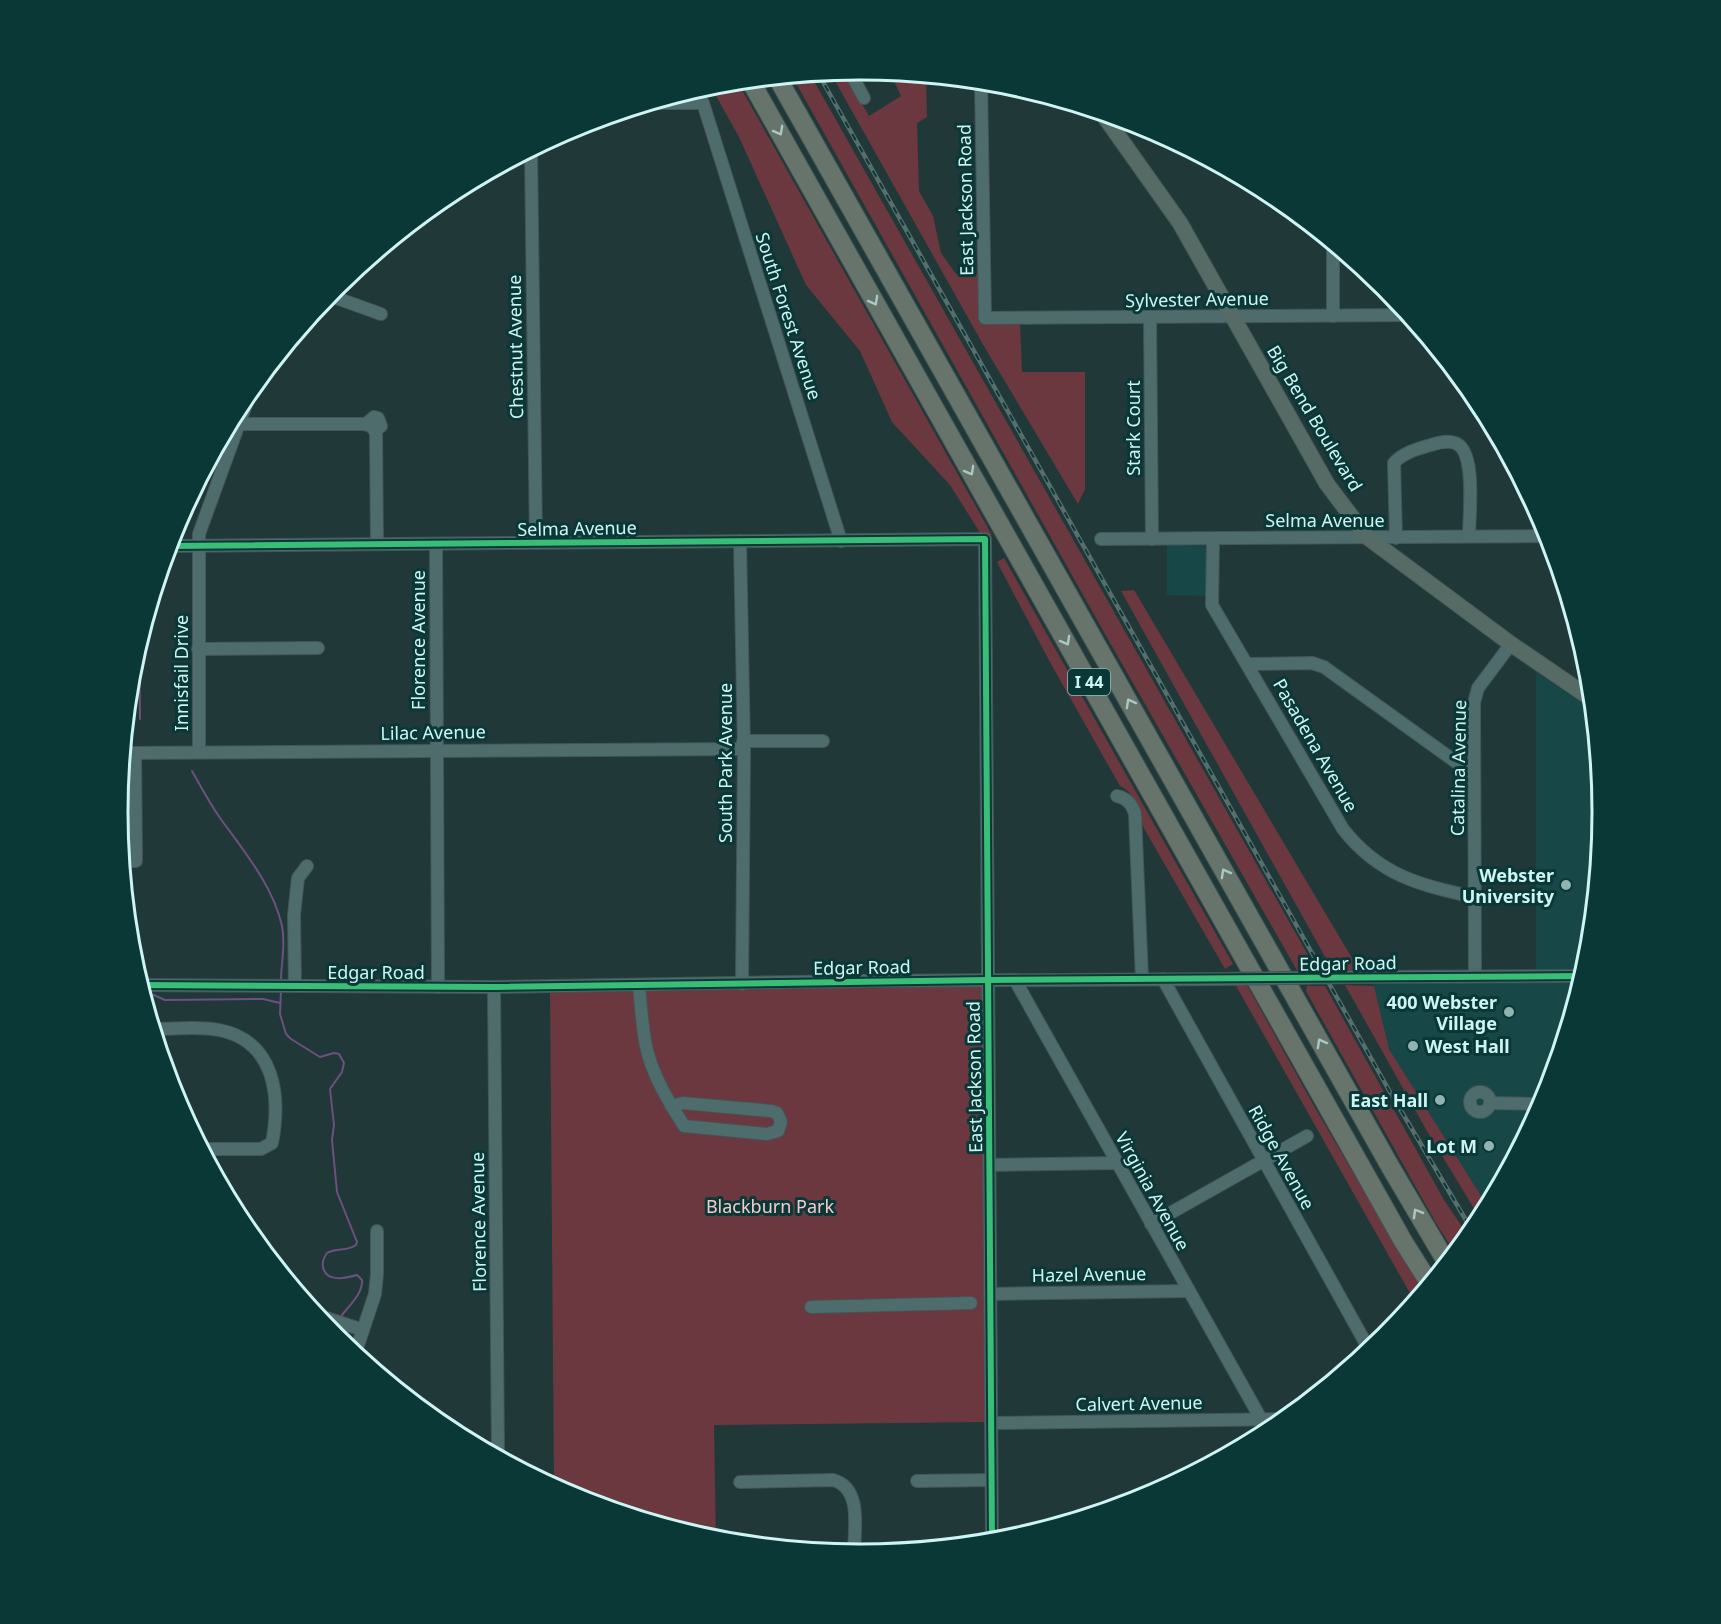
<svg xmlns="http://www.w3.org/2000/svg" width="1721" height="1624" font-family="'Noto Sans',sans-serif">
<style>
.built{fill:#174746}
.green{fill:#6c383f}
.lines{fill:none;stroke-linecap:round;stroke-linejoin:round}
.stream{stroke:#6d4f80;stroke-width:2}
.minor-casing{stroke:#425756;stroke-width:14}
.major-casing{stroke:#425756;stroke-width:17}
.highway-casing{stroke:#425756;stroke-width:20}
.minor{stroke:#4f6c6c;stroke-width:12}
.major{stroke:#576b66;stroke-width:15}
.highway{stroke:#67746c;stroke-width:18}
.rail-casing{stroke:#576e6e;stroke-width:4.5}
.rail{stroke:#093837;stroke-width:2;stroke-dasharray:7;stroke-linecap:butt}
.minor-bridge-casing{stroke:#425756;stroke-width:14;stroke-linecap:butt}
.minor-bridge{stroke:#4f6c6c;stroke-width:12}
.cycleway-casing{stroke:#093837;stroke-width:10}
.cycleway{stroke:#3abd76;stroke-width:6}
.oneway{stroke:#aac8c4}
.poi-dot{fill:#91b3b2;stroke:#093837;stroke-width:2}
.labels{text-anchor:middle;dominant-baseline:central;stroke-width:6;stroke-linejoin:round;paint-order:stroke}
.shield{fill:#093837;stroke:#93bcbb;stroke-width:1.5}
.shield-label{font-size:16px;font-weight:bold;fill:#cef5f4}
.street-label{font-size:18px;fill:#cef5f4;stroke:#093837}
.poi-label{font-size:18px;font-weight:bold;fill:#cef5f4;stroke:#093837;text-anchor:end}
.park-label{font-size:18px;fill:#f6cbcd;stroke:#093837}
.rim{fill:none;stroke:#cef5f4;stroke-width:3}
</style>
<rect width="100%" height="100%" fill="#213838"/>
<!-- built -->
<g class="built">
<path d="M1167,544L1207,546L1208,596L1167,595Z"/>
<path d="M1536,672L1594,711L1603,812L1589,957L1547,1097L1488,1207L1389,1049L1373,983L1536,980Z"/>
</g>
<!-- green -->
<g class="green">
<path d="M843,71L869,116L901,96L890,72L926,76L927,117L917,123L919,191L933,216L941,253L956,274H979L981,322L983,324H1020L1022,372H1085V489L1078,504L985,348L830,72Z"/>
<path d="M810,74L1317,971L1298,972L1105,634L792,76Z"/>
<path d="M737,81L992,535H979V531L950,485L892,422L860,351L806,285L739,137L710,85Z"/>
<path d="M1004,558L1233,964L1225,969L1138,818C1135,803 1134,793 1120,786L1051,664L997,562Z"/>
<path d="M1134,590L1359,970L1333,971L1121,591Z"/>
<path d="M985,982L989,1422L714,1425L716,1541L576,1498L554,1487L550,990Z"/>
<path d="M1235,984L1247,985L1314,1106L1423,1292L1415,1302Z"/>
<path d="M1345,985L1374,986L1389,1049L1488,1207L1481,1220L1427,1131Z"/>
<path d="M1307,986H1325L1444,1200L1469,1237L1455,1253L1436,1223L1306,991Z"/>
</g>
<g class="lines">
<!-- stream -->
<g class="stream">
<path d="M139,644L140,719"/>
<path d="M192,771C201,787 210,804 220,818C244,851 273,886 282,926C286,945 281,962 281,981"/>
<path d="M131,952L136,970"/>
<path d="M281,990L280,1014L286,1034L291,1039L320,1057L334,1053L339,1054L344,1063L342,1072L330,1089L334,1125L332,1140L337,1192L357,1242L356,1245C347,1252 337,1247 327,1253C324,1257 322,1261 323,1267C326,1283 346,1278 357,1275L362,1280C363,1295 347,1307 339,1319"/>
<path d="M149,993L165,1000L263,999L280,1003"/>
</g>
<defs>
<g id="minor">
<path d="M849,70L864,98"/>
<path d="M981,81L985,318L1409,315"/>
<path d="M652,103H703L841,541"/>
<path d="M531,150L536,543"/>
<path d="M328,295L381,314"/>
<path d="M1333,316V243"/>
<path d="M1150,317L1152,539"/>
<path d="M231,424H364L371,426L376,432L377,544"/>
<path d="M366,424L374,417L378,418L381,426L375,431"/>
<path d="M1396,538L1394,463C1402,453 1419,448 1431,445C1438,443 1447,440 1455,443C1477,450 1469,516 1469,536"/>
<path d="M1101,539L1549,536"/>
<path d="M1213,539L1212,605L1343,829C1379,875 1419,885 1474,897"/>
<path d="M740,541L744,749L742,984"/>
<path d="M436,545L438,987"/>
<path d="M169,546L985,539L992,1542"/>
<path d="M198,649L318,648"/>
<path d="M1249,664L1312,663L1324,667L1474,775"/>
<path d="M743,741H823"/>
<path d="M199,752V534L252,388"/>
<path d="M123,753L744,749"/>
<path d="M1117,796C1127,798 1132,804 1135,814L1142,979"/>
<path d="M122,861H136L135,753"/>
<path d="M1475,976L1474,703L1478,688L1511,644"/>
<path d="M1357,977L1584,976"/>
<path d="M1163,979L1370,1351"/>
<path d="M1015,980L1261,1419"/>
<path d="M140,985L494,987L861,981L1218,979"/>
<path d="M295,986L294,915L298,878L307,866"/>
<path d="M639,986C641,1006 642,1026 646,1046C652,1075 669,1102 684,1126L767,1134L778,1131L781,1122L777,1113L771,1111L683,1103L671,1106"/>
<path d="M494,987L498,1457"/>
<path d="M154,1029C175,1029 199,1026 219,1030C275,1041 281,1096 272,1143L261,1149H202"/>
<circle cx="1480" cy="1102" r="10"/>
<path d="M1490,1103L1543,1104"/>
<path d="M990,1165L1117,1163"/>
<path d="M1151,1224L1307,1136"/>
<path d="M990,1294L1189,1291"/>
<path d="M811,1307L971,1303"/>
<path d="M317,1315L363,1330"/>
<path d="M355,1354L375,1294L377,1274V1231"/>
<path d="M992,1423L1287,1419"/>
<path d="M917,1481L991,1480"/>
<path d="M740,1482L833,1480C863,1488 854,1530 854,1554"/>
</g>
<path id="major" d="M1102,113L1180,223L1327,484L1367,537L1511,644L1593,700"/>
<g id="highway">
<path d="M777,77L1391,1168L1447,1263"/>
<path d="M750,80L1403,1241L1430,1284"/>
</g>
</defs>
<!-- minor casing -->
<use href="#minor" class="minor-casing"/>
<!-- major casing -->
<use href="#major" class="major-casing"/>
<!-- highway casing -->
<use href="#highway" class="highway-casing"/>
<!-- minor -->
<use href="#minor" class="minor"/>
<!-- major -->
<use href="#major" class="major"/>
<!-- highway -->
<use href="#highway" class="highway"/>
<defs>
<path id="rail" d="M818,73L1390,1092L1473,1232"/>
</defs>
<!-- rail casing -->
<use href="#rail" class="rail-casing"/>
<!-- rail -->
<use href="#rail" class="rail"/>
<defs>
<path id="minor-bridge" d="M1218,979L1357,977"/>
</defs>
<!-- minor-bridge casing -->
<use href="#minor-bridge" class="minor-bridge-casing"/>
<!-- minor-bridge -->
<use href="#minor-bridge" class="minor-bridge"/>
<defs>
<g id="cycleway">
<path d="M169,546L985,539L992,1542"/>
<path d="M140,985L494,987L987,980L1584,976"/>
</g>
</defs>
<!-- cycleway casing -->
<use href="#cycleway" class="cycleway-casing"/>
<!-- cycleway -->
<use href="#cycleway" class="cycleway"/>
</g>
<!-- one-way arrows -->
<defs><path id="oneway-chevron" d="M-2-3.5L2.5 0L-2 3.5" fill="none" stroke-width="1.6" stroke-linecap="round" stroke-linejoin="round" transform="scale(1.5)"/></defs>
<g class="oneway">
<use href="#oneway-chevron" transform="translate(779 131) rotate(61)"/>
<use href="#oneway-chevron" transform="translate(874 301) rotate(61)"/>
<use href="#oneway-chevron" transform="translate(970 471) rotate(61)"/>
<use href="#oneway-chevron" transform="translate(1066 641) rotate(61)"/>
<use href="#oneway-chevron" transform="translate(1130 703) rotate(-119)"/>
<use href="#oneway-chevron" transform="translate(1225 873) rotate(-119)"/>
<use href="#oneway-chevron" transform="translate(1321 1043) rotate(-119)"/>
<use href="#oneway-chevron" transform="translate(1417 1213) rotate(-120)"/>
</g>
<!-- markers -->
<g class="poi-dot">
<circle cx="1566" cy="885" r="6"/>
<circle cx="1509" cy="1012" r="6"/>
<circle cx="1413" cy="1046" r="6"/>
<circle cx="1440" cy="1100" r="6"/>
<circle cx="1489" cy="1146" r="6"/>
</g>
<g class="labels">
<!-- shield labels -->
<rect class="shield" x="1068" y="669" width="42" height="26" rx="4.5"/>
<g class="shield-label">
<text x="1089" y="682">I 44</text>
</g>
<!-- street labels -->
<g class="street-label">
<text transform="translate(965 200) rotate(-91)">East Jackson Road</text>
<text transform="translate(1197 299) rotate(-1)">Sylvester Avenue</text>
<text transform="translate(789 316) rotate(72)">South Forest Avenue</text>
<text transform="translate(515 347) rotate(-91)">Chestnut Avenue</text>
<text transform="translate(1315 418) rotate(59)">Big Bend Boulevard</text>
<text transform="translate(1133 428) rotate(-90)">Stark Court</text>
<text x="1325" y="520">Selma Avenue</text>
<text transform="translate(577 528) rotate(-1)">Selma Avenue</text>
<text transform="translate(418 640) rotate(-90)">Florence Avenue</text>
<text transform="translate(181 673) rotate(-90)">Innisfail Drive</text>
<text transform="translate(433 732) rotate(-1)">Lilac Avenue</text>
<text transform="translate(1316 745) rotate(60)">Pasadena Avenue</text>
<text transform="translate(725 763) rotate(-90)">South Park Avenue</text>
<text transform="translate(1458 768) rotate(-89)">Catalina Avenue</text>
<text transform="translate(1348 963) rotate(-1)">Edgar Road</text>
<text transform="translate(862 967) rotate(-1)">Edgar Road</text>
<text x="376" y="972">Edgar Road</text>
<text transform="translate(974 1077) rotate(-91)">East Jackson Road</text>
<text transform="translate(1282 1157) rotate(61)">Ridge Avenue</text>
<text transform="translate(1153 1191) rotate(61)">Virginia Avenue</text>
<text transform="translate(478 1222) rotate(-91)">Florence Avenue</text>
<text transform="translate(1089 1274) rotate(-1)">Hazel Avenue</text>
<text transform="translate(1139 1403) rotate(-1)">Calvert Avenue</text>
</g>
<!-- poi labels -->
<g class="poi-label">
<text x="1554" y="875">Webster<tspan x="1554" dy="21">University</tspan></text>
<text x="1497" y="1002">400 Webster<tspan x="1497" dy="21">Village</tspan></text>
<text x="1425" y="1046" text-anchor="start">West Hall</text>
<text x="1428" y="1100">East Hall</text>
<text x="1477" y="1146">Lot M</text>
</g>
<!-- park labels -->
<g class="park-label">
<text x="770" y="1206">Blackburn Park</text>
</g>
</g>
<!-- crop -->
<path d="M0 0H1721V1624H0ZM128 812a732 732 0 1 1 1464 0a732 732 0 1 1-1464 0Z" fill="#093837" fill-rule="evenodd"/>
<path class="rim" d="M128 812a732 732 0 1 1 1464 0a732 732 0 1 1-1464 0Z"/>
</svg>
